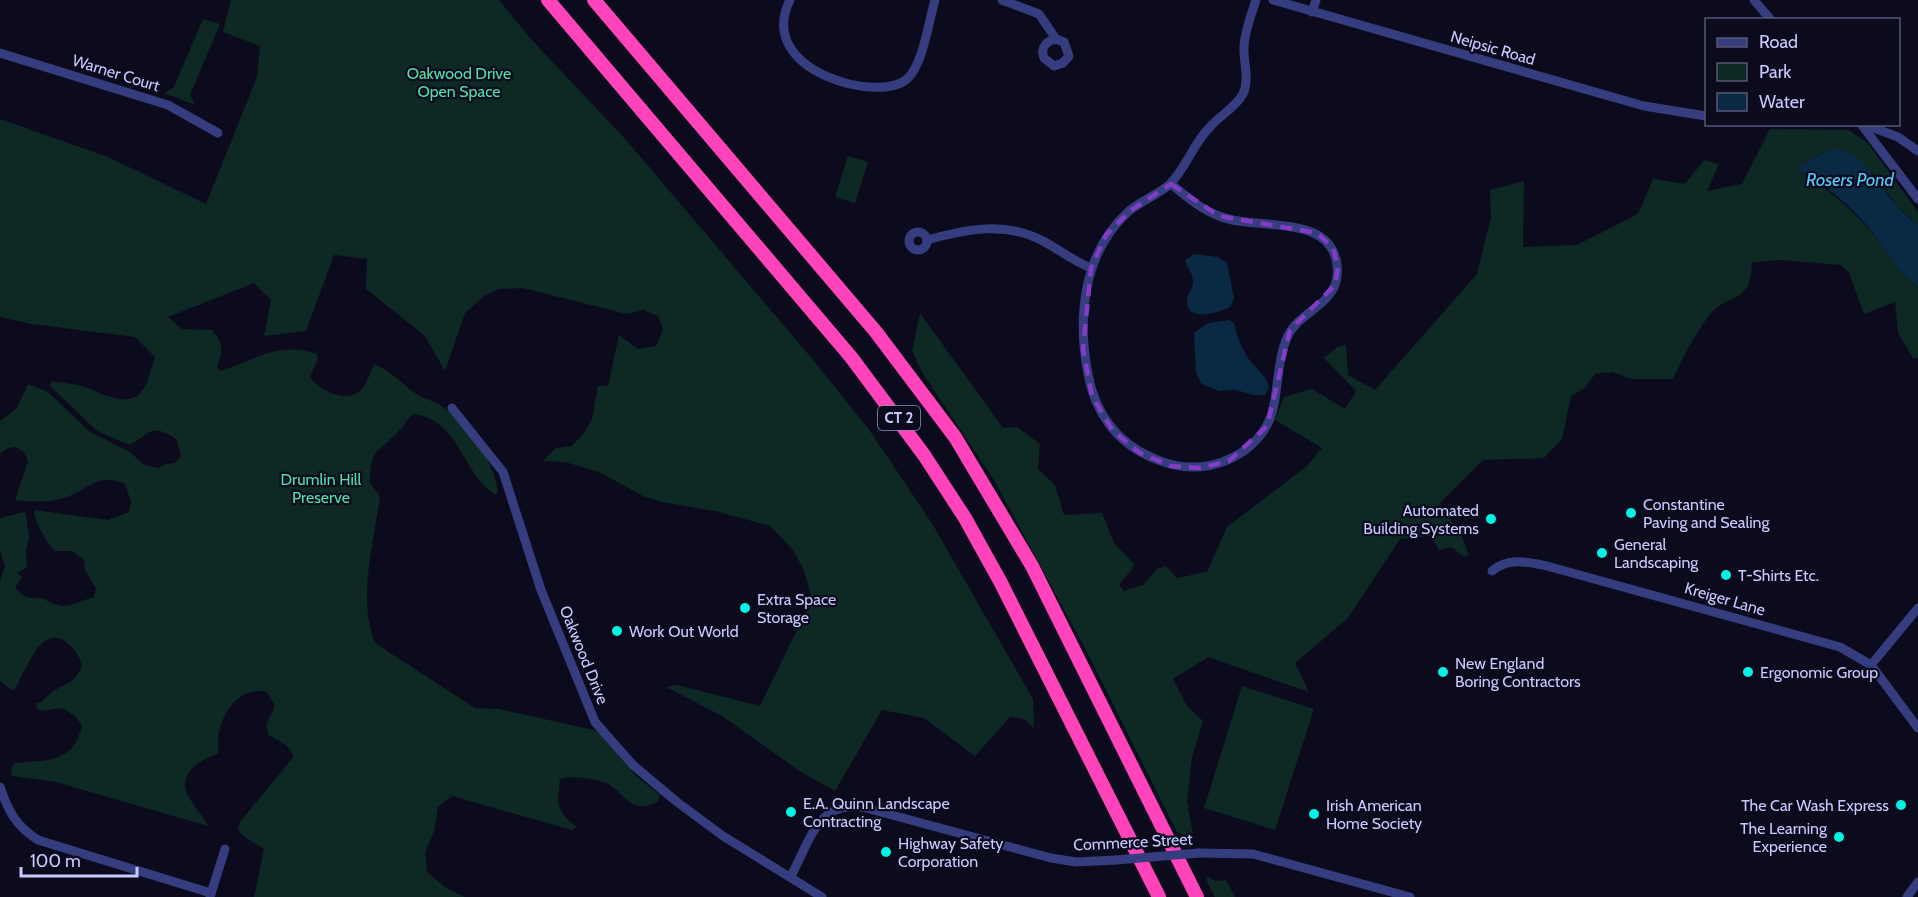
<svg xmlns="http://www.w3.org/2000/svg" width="1918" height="897" font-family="Cabin,sans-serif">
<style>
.green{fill:#0e2823}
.water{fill:#0a2942}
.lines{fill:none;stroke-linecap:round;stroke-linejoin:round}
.minor{stroke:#353d7e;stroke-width:9}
.highway{stroke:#ff43ba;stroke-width:14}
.minor-bridge{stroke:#353d7e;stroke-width:9}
.marked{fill:none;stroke:#833cc5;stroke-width:4.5;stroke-dasharray:12 8;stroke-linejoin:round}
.poi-dot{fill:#00f3e5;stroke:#0b0b1d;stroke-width:2}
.labels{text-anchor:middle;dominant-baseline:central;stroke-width:4.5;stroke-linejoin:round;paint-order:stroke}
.shield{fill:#0b0b1d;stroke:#8f91bb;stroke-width:1.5}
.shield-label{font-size:15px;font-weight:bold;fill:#c8caff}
.street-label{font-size:16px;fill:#c8caff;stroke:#0b0b1d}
.park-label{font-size:16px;fill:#51e1a7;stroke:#0b0b1d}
.poi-label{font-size:16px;fill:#c8caff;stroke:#0b0b1d;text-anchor:start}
.water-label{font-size:18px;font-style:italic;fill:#56cbff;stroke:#0b0b1d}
</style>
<rect width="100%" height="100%" fill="#0b0b1d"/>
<!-- green -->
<g class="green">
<path d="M231,0H499L530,38L627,141L814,361L870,431L933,525L1033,699L1034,728L1024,719L1010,717L975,756L924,718L882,710L835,791L801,772L722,716L666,687L677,685L760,706L812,599L804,570L793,550L770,526L715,511L662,502L643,496L599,472L565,462L543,461L556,448L571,446L581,437L592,419L598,386H608L619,335L638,349L656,346L663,329L658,316L643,310L627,314L523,288L499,289L484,296L465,313L445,371L425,336L366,289L367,259L334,255L306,331L264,336L271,300L254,283L168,317L182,329L212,330C224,345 223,350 217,367L220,371C257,360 276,341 317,354L318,359L310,377C318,389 342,402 357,393C366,388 370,373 374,364C390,370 401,383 415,393C423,399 432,400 440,405C466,422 494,460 498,491L496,495C461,473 461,421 414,414C406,419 404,426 398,432C377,453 370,450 370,483L380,496C374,542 357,598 375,643L475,708L499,709L598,731L636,776L660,795L658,801C630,817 624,791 606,783C594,778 571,775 560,779C557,805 556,811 577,827L572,830L452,796L438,807L434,832L425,852L427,872L446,888L465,897H254L264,849L242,835L238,829L240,822L294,756L287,746L269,735L266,725L275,706L267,692C235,684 213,725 219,753C199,760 174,775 190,799C196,809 203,815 208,826L56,782L12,776L11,769L15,763C48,760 72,764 82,726L75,716L62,708L42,711L36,708L37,703C44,702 43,699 49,695C62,683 76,685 82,665C77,649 59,627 41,644C33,652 21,678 15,689L12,690L0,681V581L5,566L0,551V518L24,512L26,515L29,537L26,551L27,567L17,573L22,577L15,587C23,597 26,598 39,598C45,598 51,604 57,605C69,609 82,600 94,597L96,589L85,570L84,560L72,551H55C47,543 34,521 34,510L108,520L129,512L131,502L125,484C100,472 89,489 67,497C50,503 33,502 15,500L28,461L24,452L16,447L8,448L0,454V421L17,408L28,384L48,392L90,432L130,452L143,464L158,468L166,464L175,463L181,456L177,440C150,421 151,435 129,445L97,431L50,386L52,381L56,382C65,383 75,384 84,387C100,392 127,409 141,392C149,383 151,368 155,357L135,337L32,324L0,317V119L108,157L206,204L257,77L260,46L223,32Z"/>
<path d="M203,19L220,24L190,95L195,105L164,93L174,87Z"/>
<path d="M1770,129L1848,130L1868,143L1918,212V225L1897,206L1873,173L1826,151L1796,169C1824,186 1849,206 1871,231C1890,252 1893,269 1918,287V358H1913L1898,333L1895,302L1864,314L1849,273L1841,265L1782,260L1752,262C1751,308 1728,290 1708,317C1693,336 1683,358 1673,379H1632L1612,372L1595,374L1585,388L1571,396L1562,439L1544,458L1483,460L1439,504L1460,532L1469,555L1465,557L1451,547L1439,550L1431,536L1400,539L1348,618L1295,663L1309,692L1208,657L1173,679L1187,706L1203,721L1192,758L1187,801L1194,840L1177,832L1086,650L994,480L923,374L912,351L920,313L1003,428L1017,427L1040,444L1038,469L1055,485L1064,515L1102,513L1114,543L1135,565L1119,585L1124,591L1143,585L1157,569L1166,566L1177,578L1207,572L1227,527L1307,466L1322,448L1275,420L1284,397L1312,389L1345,409L1356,391L1324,358L1337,347L1346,345L1348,375L1375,390L1477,274L1491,217L1490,190L1524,181L1523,247L1577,245L1638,214L1653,179L1685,184L1704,160L1719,164L1707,191L1742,184Z"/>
<path d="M848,156L868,162L855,203L835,197Z"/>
<path d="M1242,686L1314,709L1275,830L1204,808Z"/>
<path d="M1208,876L1215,881L1226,880L1235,897H1215L1206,880Z"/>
</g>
<!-- water -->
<g class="water">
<path d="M1836,148C1869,158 1876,182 1897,206C1903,213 1911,219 1918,225V287C1897,272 1889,254 1874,234C1854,208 1825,184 1796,169L1826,151Z"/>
<path d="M1194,254L1218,257L1227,263L1234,298L1231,306C1220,313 1187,323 1187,301C1187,294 1192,290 1193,283C1194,275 1187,268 1185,260Z"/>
<path d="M1229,320L1234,323C1237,336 1241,347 1248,358C1256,369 1267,375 1269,388L1265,395H1253L1236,390L1219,391L1202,384L1196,373L1194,333L1208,323Z"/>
</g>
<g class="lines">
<!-- minor -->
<g class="minor">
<path d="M790,0C754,71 881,105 908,78C923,64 929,20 935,0"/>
<path d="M1002,0L1039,14L1056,39L1064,42L1069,56L1063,63L1054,66L1044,58C1040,48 1046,41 1056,39"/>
<path d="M1273,0L1644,106L1706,116"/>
<path d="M1754,0L1771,20"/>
<path d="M1312,12L1316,0"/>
<path d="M0,53L168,105L218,133"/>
<path d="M1861,124L1918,199"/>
<path d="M1863,124L1898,137L1918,151"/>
<path d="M1171,184C1186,196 1200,209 1219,216C1255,231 1324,213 1336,259C1338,267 1338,278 1335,285C1325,309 1296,314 1286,340C1270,381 1287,420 1244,451C1216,470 1184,472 1153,458C1117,443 1095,413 1088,374C1077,317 1083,252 1129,211C1141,201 1157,195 1169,185C1185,170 1193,144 1209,128C1219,116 1235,108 1243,94C1250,78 1243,62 1244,46C1245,30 1251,16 1256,0"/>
<circle cx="918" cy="241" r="9"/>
<path d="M927,240C967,229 1005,221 1043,241C1060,250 1073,261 1091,268"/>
<path d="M452,408L503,472L541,590L595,722L633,765L677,802L723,836L822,897"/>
<path d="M1492,571C1509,557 1527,562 1547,566L1840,647L1871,665L1918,728"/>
<path d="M1871,665L1918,608"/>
<path d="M0,787C8,811 16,826 38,840L211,893"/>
<path d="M1199,853L1253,854L1410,897"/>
<path d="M791,876C810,841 818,798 866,808L1051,858L1076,862L1116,860"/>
<path d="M210,897L225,849"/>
<path d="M1907,897L1918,882"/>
</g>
<!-- highway -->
<g class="highway">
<path d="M548,0L851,357L924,455L965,518L1001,583L1159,897"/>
<path d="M594,0L876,332L955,437L1032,566L1197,897"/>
</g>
<!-- minor-bridge -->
<path class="minor-bridge" d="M1116,860L1199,853"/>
</g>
<!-- marked area -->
<path class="marked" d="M1171,184L1219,216L1317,233L1333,248L1338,267L1335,285L1290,330L1267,426L1229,461L1200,468L1171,466L1140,453L1113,431L1092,396L1083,349L1091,268L1106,235L1130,211Z"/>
<!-- markers -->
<g class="poi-dot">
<circle cx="1631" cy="513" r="6"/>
<circle cx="1491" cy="519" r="6"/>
<circle cx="1602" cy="553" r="6"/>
<circle cx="1726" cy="575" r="6"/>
<circle cx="745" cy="608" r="6"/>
<circle cx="617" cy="631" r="6"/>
<circle cx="1443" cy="672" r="6"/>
<circle cx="1748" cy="672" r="6"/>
<circle cx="1901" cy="805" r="6"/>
<circle cx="791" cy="812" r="6"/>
<circle cx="1314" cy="814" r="6"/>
<circle cx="1839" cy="837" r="6"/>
<circle cx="886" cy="852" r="6"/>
</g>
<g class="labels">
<!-- shield labels -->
<rect class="shield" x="878" y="406" width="42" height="24" rx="4.5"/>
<g class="shield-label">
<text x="899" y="418">CT 2</text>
</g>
<!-- street labels -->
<g class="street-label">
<text transform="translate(1493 48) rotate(16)">Neipsic Road</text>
<text transform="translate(116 73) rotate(17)">Warner Court</text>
<text transform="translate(1725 599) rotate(16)">Kreiger Lane</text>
<text transform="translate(584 655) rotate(68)">Oakwood Drive</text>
<text transform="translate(1133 842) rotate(-3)">Commerce Street</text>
</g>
<!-- park labels -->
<g class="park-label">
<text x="459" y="73">Oakwood Drive<tspan x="459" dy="18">Open Space</tspan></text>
<text x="321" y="479">Drumlin Hill<tspan x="321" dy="18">Preserve</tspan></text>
</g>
<!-- poi labels -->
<g class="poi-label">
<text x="1643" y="504">Constantine<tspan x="1643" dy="18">Paving and Sealing</tspan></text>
<text x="1479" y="510" text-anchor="end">Automated<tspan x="1479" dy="18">Building Systems</tspan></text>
<text x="1614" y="544">General<tspan x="1614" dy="18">Landscaping</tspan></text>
<text x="1738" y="575">T-Shirts Etc.</text>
<text x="757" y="599">Extra Space<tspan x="757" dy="18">Storage</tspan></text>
<text x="629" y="631">Work Out World</text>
<text x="1455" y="663">New England<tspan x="1455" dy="18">Boring Contractors</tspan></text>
<text x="1760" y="672">Ergonomic Group</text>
<text x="803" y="803">E.A. Quinn Landscape<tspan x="803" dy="18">Contracting</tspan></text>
<text x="1326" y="805">Irish American<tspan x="1326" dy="18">Home Society</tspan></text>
<text x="1889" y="805" text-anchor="end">The Car Wash Express</text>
<text x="1827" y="828" text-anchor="end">The Learning<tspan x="1827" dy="18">Experience</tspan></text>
<text x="898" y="843">Highway Safety<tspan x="898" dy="18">Corporation</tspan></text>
</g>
<!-- water labels -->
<g class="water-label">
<text x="1850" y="180">Rosers Pond</text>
</g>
</g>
<!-- legend -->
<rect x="1705" y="18" width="195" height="108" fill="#0b0b1d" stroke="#575777" stroke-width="1.5"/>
<rect x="1717" y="38" width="30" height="9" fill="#353d7e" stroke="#575777" stroke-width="1.5"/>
<text x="1759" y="48" font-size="18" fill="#c8caff">Road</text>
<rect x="1717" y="63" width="30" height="18" fill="#0e2823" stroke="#575777" stroke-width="1.5"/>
<text x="1759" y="78" font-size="18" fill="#c8caff">Park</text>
<rect x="1717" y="93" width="30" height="18" fill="#0a2942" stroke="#575777" stroke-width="1.5"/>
<text x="1759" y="108" font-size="18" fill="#c8caff">Water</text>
<!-- scale -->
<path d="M21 867v9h116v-9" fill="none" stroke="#c8caff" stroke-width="3"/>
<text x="30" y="867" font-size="18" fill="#c8caff" stroke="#0b0b1d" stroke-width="4.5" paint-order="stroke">100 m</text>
</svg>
